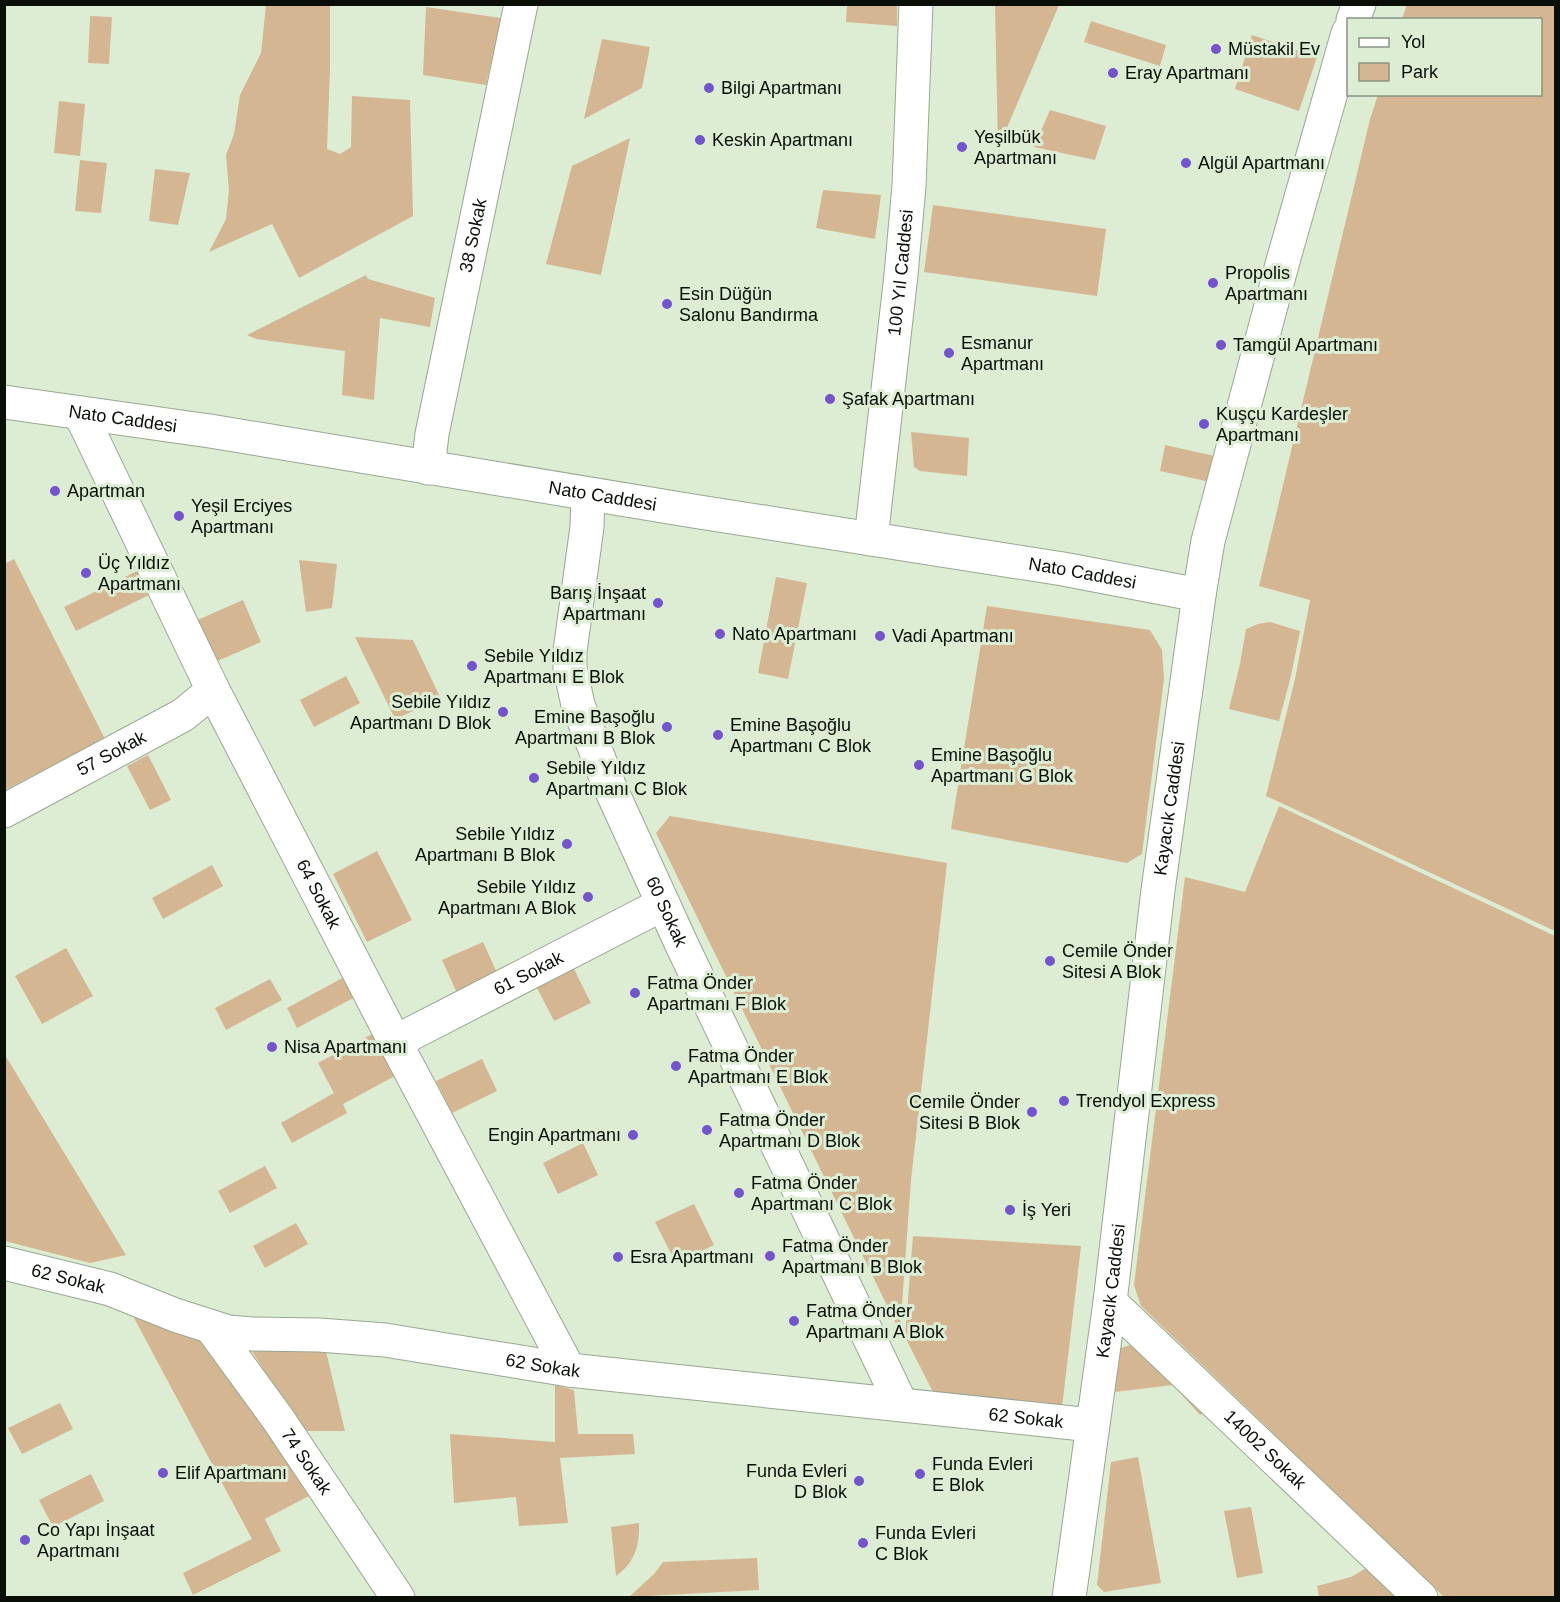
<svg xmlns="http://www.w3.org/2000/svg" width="1560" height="1602" font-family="Arial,sans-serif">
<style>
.green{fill:#d5b693}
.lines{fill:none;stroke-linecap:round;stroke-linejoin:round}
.minor-casing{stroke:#98a890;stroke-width:35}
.major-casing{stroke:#98a890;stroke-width:35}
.minor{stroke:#fff;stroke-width:33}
.major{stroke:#fff;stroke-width:33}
.poi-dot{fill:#7354cd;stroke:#ddedd4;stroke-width:2}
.labels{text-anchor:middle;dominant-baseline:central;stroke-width:6;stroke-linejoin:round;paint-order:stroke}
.poi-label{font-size:18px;fill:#090f07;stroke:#ddedd4;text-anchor:start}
.street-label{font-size:18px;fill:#090f07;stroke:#ddedd4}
</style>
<rect width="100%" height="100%" fill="#ddedd4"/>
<!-- green -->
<g class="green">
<path d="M1407,4L1555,5V931L1266,796L1295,679L1310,600L1259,586L1370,119L1378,95L1540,94V20L1402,19Z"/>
<path d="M266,5H330V69L327,149L340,154L351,147L352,96L410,100L413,216L299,278L272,224L209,252L226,219L229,190L226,155L234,134L240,95L261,53Z"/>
<path d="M847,5H897V26L846,22Z"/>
<path d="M995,5H1059L998,149Z"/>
<path d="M426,7L501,18L486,85L423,75Z"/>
<path d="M90,16L112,17L109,64L88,63Z"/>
<path d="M1091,21L1166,45L1160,66L1084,42Z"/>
<path d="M1252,35L1317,57L1299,111L1235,89Z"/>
<path d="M602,39L650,47L642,88L584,119Z"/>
<path d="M59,101L85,104L80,156L54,153Z"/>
<path d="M1050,110L1106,126L1095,160L1034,147Z"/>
<path d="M630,138L601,275L546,264L572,166Z"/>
<path d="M80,160L107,163L101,213L75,211Z"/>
<path d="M155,169L190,173L178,225L149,221Z"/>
<path d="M823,190L881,195L875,239L816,228Z"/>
<path d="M933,205L1106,229L1097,296L924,272Z"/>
<path d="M366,275L368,279L435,298L430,327L380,318L374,400L342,395L345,351L256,339L247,335Z"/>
<path d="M911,432L969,438L967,476L920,471L914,467Z"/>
<path d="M1165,445L1219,457L1210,482L1160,471Z"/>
<path d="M14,559L105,739L5,790L4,564Z"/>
<path d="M299,560L337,564L332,608L306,612Z"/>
<path d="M139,570L151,594L76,631L64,607Z"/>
<path d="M776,577L807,583L788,679L758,673Z"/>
<path d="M243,600L261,642L213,663L195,621Z"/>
<path d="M987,606L1150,630L1162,650L1164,679L1142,854L1127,863L951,829Z"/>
<path d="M1270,622L1300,631L1291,676L1279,721L1229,709L1240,664L1246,629L1258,624Z"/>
<path d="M355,637L413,640L441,699L395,719Z"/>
<path d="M346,676L360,703L314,727L300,700Z"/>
<path d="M148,755L171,800L150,810L127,766Z"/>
<path d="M1279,806L1555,936V1597H1444L1141,1306L1134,1285L1185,877L1245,892Z"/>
<path d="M670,816L947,863L911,1180L900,1332L656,833Z"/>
<path d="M377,851L412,920L367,942L333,874Z"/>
<path d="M212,865L223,886L163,919L152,898Z"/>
<path d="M483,942L499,977L458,995L442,960Z"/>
<path d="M66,948L93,996L42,1024L15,976Z"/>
<path d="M573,967L591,1003L554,1021L536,986Z"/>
<path d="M346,976L357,996L297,1028L287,1008Z"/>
<path d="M270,979L282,1000L226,1030L215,1008Z"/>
<path d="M372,1034L395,1076L343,1104L347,1113L292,1143L281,1123L334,1093L318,1063Z"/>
<path d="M4,1055H5L126,1255L90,1263L5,1241Z"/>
<path d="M482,1059L497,1091L452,1113L436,1081Z"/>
<path d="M583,1143L598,1175L558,1194L543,1163Z"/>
<path d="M265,1166L277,1188L230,1213L218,1191Z"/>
<path d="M694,1204L714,1245L676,1263L655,1222Z"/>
<path d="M296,1223L308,1244L265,1268L253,1246Z"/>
<path d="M913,1236L1081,1246L1062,1408L934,1394L905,1337Z"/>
<path d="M133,1316L201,1336L311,1495L265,1519L281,1551L193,1595L183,1573L252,1539Z"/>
<path d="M1142,1341L1210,1409L1200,1415L1173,1385L1115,1392L1118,1349Z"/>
<path d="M257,1347H325L345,1431H301L252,1351Z"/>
<path d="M555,1385L574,1390L578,1434H633L635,1454L560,1458L568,1523L519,1526L516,1497L454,1503L450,1434L555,1442Z"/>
<path d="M60,1403L73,1429L22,1454L8,1428Z"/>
<path d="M1138,1457L1161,1583L1104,1592L1097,1585L1111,1462Z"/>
<path d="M91,1474L104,1501L53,1527L39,1500Z"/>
<path d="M1251,1507L1263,1573L1237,1578L1224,1511Z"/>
<path d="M639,1523C640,1546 634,1563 616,1576L611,1527Z"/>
<path d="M757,1558L759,1590L629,1597L654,1574L663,1562Z"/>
<path d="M1370,1566L1407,1597H1319L1317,1586L1351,1577Z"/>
</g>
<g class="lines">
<defs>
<g id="minor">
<path id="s1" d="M80,413L212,688L395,1042L569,1370"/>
<path id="s2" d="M428,468L432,434L521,4"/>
<path id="s3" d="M588,494L587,527L570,651V668L578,705L609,785L681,943L901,1404"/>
<path id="s4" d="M871,539L901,275L909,186L916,4"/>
<path id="s5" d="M4,811L183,715L205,697L212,688"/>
<path id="s6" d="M395,1042L663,904"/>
<path id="s7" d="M4,1263L110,1289L175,1315L228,1332L252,1334L319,1335L385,1340L569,1370L1092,1425"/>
<path id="s8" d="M1110,1302L1421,1598"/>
<path id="s9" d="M211,1327L278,1419L398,1598"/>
</g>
<g id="major">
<path d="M1353,20L1359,4"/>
<path id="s10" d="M4,402L210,431L693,511L1063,569L1199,595"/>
<path id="s11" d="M1069,1598L1110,1302L1158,890L1199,595L1208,541L1283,261L1348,33"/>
</g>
</defs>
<!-- minor casing -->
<use href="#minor" class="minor-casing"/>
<!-- major casing -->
<use href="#major" class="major-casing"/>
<!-- minor -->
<use href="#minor" class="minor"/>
<!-- major -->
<use href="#major" class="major"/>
</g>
<!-- markers -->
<g class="poi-dot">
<circle cx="1216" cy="49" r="6"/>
<circle cx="1113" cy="73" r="6"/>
<circle cx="709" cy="88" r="6"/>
<circle cx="700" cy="140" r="6"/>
<circle cx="962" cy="147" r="6"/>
<circle cx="1186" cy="163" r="6"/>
<circle cx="1213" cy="283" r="6"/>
<circle cx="667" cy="304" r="6"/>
<circle cx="1221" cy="345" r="6"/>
<circle cx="949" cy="353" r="6"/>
<circle cx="830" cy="399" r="6"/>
<circle cx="1204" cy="424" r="6"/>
<circle cx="55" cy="491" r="6"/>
<circle cx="179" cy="516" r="6"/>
<circle cx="86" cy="573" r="6"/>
<circle cx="658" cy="603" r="6"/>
<circle cx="720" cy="634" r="6"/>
<circle cx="880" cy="636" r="6"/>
<circle cx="472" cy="666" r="6"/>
<circle cx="503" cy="712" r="6"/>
<circle cx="667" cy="727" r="6"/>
<circle cx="718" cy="735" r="6"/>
<circle cx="919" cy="765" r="6"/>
<circle cx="534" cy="778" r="6"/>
<circle cx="567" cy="844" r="6"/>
<circle cx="588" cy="897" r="6"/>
<circle cx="1050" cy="961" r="6"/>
<circle cx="635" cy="993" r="6"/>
<circle cx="272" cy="1047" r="6"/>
<circle cx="676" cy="1066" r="6"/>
<circle cx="1064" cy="1101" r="6"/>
<circle cx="1032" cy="1112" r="6"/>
<circle cx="707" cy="1130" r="6"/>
<circle cx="633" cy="1135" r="6"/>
<circle cx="739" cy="1193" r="6"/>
<circle cx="1010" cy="1210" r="6"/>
<circle cx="770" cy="1256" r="6"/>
<circle cx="618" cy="1257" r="6"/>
<circle cx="794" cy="1321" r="6"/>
<circle cx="163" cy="1473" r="6"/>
<circle cx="920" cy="1474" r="6"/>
<circle cx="859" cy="1481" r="6"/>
<circle cx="25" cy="1540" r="6"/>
<circle cx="863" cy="1543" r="6"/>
</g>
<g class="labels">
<!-- poi labels -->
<g class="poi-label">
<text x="1228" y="49">Müstakil Ev</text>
<text x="1125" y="73">Eray Apartmanı</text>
<text x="721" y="88">Bilgi Apartmanı</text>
<text x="974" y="137">Yeşilbük<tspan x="974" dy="21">Apartmanı</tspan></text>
<text x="712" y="140">Keskin Apartmanı</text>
<text x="1198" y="163">Algül Apartmanı</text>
<text x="1225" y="273">Propolis<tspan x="1225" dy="21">Apartmanı</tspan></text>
<text x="679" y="294">Esin Düğün<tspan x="679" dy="21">Salonu Bandırma</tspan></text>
<text x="961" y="343">Esmanur<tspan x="961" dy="21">Apartmanı</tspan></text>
<text x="1233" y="345">Tamgül Apartmanı</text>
<text x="842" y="399">Şafak Apartmanı</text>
<text x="1216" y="414">Kuşçu Kardeşler<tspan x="1216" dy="21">Apartmanı</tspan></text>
<text x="67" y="491">Apartman</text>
<text x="191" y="506">Yeşil Erciyes<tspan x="191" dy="21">Apartmanı</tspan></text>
<text x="98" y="563">Üç Yıldız<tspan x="98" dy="21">Apartmanı</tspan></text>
<text x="646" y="593" text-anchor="end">Barış İnşaat<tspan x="646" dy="21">Apartmanı</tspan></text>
<text x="732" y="634">Nato Apartmanı</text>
<text x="892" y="636">Vadi Apartmanı</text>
<text x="484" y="656">Sebile Yıldız<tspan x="484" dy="21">Apartmanı E Blok</tspan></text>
<text x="491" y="702" text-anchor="end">Sebile Yıldız<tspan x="491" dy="21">Apartmanı D Blok</tspan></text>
<text x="655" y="717" text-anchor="end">Emine Başoğlu<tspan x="655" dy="21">Apartmanı B Blok</tspan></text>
<text x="730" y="725">Emine Başoğlu<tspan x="730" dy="21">Apartmanı C Blok</tspan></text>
<text x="931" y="755">Emine Başoğlu<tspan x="931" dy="21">Apartmanı G Blok</tspan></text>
<text x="546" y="768">Sebile Yıldız<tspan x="546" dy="21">Apartmanı C Blok</tspan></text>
<text x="555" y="834" text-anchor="end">Sebile Yıldız<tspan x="555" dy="21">Apartmanı B Blok</tspan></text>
<text x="576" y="887" text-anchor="end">Sebile Yıldız<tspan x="576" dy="21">Apartmanı A Blok</tspan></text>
<text x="1062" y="951">Cemile Önder<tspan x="1062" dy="21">Sitesi A Blok</tspan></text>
<text x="647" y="983">Fatma Önder<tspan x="647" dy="21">Apartmanı F Blok</tspan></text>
<text x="284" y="1047">Nisa Apartmanı</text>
<text x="688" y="1056">Fatma Önder<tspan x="688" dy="21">Apartmanı E Blok</tspan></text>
<text x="1076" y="1101">Trendyol Express</text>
<text x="1020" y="1102" text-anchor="end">Cemile Önder<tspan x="1020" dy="21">Sitesi B Blok</tspan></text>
<text x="719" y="1120">Fatma Önder<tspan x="719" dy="21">Apartmanı D Blok</tspan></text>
<text x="621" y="1135" text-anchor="end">Engin Apartmanı</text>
<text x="751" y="1183">Fatma Önder<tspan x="751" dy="21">Apartmanı C Blok</tspan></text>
<text x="1022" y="1210">İş Yeri</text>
<text x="782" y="1246">Fatma Önder<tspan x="782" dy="21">Apartmanı B Blok</tspan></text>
<text x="630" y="1257">Esra Apartmanı</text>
<text x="806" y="1311">Fatma Önder<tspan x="806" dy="21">Apartmanı A Blok</tspan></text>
<text x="932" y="1464">Funda Evleri<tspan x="932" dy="21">E Blok</tspan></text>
<text x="847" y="1471" text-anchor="end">Funda Evleri<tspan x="847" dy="21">D Blok</tspan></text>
<text x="175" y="1473">Elif Apartmanı</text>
<text x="37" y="1530">Co Yapı İnşaat<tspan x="37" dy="21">Apartmanı</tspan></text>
<text x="875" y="1533">Funda Evleri<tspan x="875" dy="21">C Blok</tspan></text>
</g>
<!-- street labels -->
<g class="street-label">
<text stroke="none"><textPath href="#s2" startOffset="237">38 Sokak</textPath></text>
<text stroke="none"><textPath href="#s4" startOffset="268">100 Yıl Caddesi</textPath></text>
<text stroke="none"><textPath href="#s10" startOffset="120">Nato Caddesi</textPath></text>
<text stroke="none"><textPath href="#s10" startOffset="606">Nato Caddesi</textPath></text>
<text stroke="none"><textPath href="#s10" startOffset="1092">Nato Caddesi</textPath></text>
<text stroke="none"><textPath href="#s5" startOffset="122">57 Sokak</textPath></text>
<text stroke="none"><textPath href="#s11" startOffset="796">Kayacık Caddesi</textPath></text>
<text stroke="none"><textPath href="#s1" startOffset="537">64 Sokak</textPath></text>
<text stroke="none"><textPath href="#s3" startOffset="438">60 Sokak</textPath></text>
<text stroke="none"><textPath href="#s6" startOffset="150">61 Sokak</textPath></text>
<text stroke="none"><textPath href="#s7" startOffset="66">62 Sokak</textPath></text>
<text stroke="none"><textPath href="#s11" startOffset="310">Kayacık Caddesi</textPath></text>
<text stroke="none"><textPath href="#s7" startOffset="552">62 Sokak</textPath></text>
<text stroke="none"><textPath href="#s7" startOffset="1038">62 Sokak</textPath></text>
<text stroke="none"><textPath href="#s8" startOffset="214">14002 Sokak</textPath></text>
<text stroke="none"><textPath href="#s9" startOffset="165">74 Sokak</textPath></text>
</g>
</g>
<!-- border -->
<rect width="1560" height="1602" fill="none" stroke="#090f07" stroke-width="12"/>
<!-- legend -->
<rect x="1347" y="18" width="195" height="78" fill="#ddedd4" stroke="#889482" stroke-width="1.5"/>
<rect x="1359" y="38" width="30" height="9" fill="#ffffff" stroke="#889482" stroke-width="1.5"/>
<text x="1401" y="48" font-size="18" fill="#090f07">Yol</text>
<rect x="1359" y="63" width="30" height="18" fill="#d5b693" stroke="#889482" stroke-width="1.5"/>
<text x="1401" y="78" font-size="18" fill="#090f07">Park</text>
</svg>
